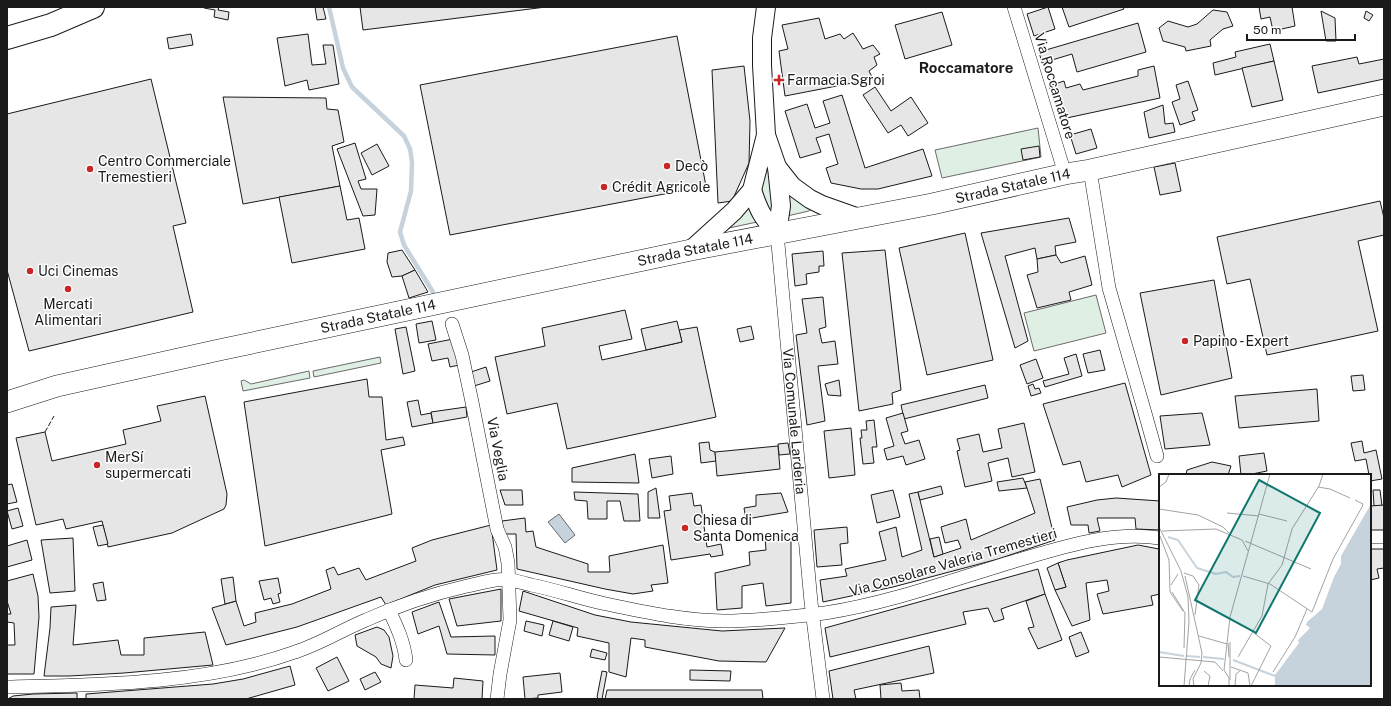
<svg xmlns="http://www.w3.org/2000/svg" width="1391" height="706" font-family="'Public Sans',sans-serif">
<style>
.green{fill:#e0efe3;stroke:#6a6a6a}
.water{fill:#c6d2dc;stroke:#6a6a6a}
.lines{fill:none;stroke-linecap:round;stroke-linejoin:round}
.stream{stroke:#c6d2dc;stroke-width:4.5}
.building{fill:#e6e6e6;stroke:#1a1a1a}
.street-casing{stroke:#1a1a1a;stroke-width:14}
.secondary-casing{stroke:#1a1a1a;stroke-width:20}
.primary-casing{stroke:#1a1a1a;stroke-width:22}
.highway-casing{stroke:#1a1a1a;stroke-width:24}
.street{stroke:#fff;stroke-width:13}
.secondary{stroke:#fff;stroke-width:18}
.primary{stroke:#fff;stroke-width:21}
.highway{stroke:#fff;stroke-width:22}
.fence{stroke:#1a1a1a;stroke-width:1;stroke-dasharray:5 2;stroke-linecap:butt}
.poi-dot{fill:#c62828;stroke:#fff;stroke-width:1.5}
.labels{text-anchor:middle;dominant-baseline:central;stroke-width:3;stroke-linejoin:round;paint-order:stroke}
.poi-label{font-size:14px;fill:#1a1a1a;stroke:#fff;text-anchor:start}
.street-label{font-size:14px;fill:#1a1a1a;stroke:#fff}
.neighbourhood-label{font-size:15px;font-weight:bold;fill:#1a1a1a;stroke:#fff}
.inset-river{fill:none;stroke:#c6d2dc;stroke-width:2}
.inset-road{fill:none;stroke:#a3a3a3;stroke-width:1}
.view{fill:#0f766e;fill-opacity:0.15;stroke:#0f766e;stroke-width:2}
.inset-edge{fill:none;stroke:#1a1a1a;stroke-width:2}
</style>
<rect width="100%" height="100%" fill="#fff"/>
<!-- green -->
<g class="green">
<path d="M1038,128L1041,157L942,178L935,150Z"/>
<path d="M767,164L774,203L771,215L760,196Z"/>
<path d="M785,190L810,207V210L809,211L787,216Z"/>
<path d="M746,202L757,222L729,228L727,227Z"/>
<path d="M1096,295L1106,333L1034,351L1024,313Z"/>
<path d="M380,357L381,363L314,377L313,371Z"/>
<path d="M309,371L310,378L243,391L241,381L244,380L251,384Z"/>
</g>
<!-- water -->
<path class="water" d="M559,514L575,535L565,543L548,522Z"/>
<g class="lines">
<!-- stream -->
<path class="stream" d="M329,7L343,68L352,87L404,136L410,149L412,162L411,191L400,232L404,245L433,292"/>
</g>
<!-- building -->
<g class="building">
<path d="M204,7H219L218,10L229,12L228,20L214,17L215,10L204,8Z"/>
<path d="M315,7H323L326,19L317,20Z"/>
<path d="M360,7H546L363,30Z"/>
<path d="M1048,7L1055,29L1034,36L1027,14Z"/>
<path d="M1062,7H1123L1124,9L1069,27Z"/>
<path d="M1259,7H1292L1295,26L1273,31L1270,17L1261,19Z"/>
<path d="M1213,10L1227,12L1233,26L1223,29L1210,40L1211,46L1186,51L1185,47L1163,41L1159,28L1168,21L1188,27L1197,24Z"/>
<path d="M1321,11L1335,18L1336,41H1326Z"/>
<path d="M1366,11L1373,15L1369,21L1364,18Z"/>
<path d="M942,12L952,45L905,59L895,25Z"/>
<path d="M819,18L825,39L840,34L844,39L853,33L863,49L873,45L880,54L874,57L877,65L869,71L873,79L785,96L779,51L788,49L782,25Z"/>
<path d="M1138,23L1146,52L1077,72L1072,54L1042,63L1039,52Z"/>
<path d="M191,34L193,45L169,49L167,38Z"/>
<path d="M308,34L312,65L326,64L323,45H333L339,84L309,90L307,80L285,86L277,38Z"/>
<path d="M677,36L706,186L450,235L420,85Z"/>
<path d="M1270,44L1274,61L1215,75L1213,63L1236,57L1235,52Z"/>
<path d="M1357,57L1359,64L1384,59V79L1318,93L1312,66Z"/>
<path d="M1274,61L1283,100L1252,107L1242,68Z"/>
<path d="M744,66L750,121L749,163L732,201L718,203L712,70Z"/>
<path d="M1154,66L1160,98L1062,119L1049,86L1064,81L1066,88L1080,84L1083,90L1138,76V70Z"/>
<path d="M151,79L186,223L173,226L193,312L29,351L7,270V114Z"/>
<path d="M1188,81L1198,110L1192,112L1195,120L1180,125L1172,102L1180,99L1176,85Z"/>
<path d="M875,87L891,111L911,97L928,123L908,136L901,125L888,133L863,95Z"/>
<path d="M842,95L865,168L923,149L932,176L878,189H861L831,183L826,168L838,164L829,134L816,138L821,152L800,158L785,111L807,104L815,128L830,123L823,101Z"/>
<path d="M223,97L326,98L327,109L338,110L344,142L332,146L340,186L243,204Z"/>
<path d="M1163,105L1165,124L1173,123L1175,132L1149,138L1144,112Z"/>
<path d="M1091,129L1097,148L1076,154L1070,135Z"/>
<path d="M355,143L366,179L358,181L361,189H377L375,215L363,216L337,149Z"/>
<path d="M377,144L389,166L372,175L361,153Z"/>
<path d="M1039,146L1040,157L1023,160L1021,149Z"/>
<path d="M1175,163L1181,191L1160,195L1154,167Z"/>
<path d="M340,186L347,220L359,218L365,249L292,263L279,197Z"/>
<path d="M1380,201L1384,218V235L1358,241L1378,331L1267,355L1250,279L1227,284L1217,237Z"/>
<path d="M1069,218L1076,242L1055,246L1056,255L1037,259L1035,248L1005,256L1028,341L1015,348L981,233Z"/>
<path d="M965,233L993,360L927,375L899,248Z"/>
<path d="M402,250L415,270L402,276L392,277L387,262L388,253Z"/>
<path d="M885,250L901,390L892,393L893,404L859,411L842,253Z"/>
<path d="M823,251L824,266H819V272L806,274L807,284L795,286L792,254Z"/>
<path d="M1056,255L1061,263L1085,256L1092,285L1069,292L1071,300L1037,308L1027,275L1038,272L1037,259Z"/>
<path d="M415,270L428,292L409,298L402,276Z"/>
<path d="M1214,280L1232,378L1161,395L1140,293Z"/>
<path d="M823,297L826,327L819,329L822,343L835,341L838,364L818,366L825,421L807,425L796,335L807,333L802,299Z"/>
<path d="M625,310L632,339L599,346L602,360L682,342L679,330L697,327L716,417L567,449L557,403L507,414L495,357L545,346L542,328Z"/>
<path d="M432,321L436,340L419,343L416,324Z"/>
<path d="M677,321L682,342L646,350L641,329Z"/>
<path d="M751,326L754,339L740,342L737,329Z"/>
<path d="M406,327L415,371L403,374L395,329Z"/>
<path d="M453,339L459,365L450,367L448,358L432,361L428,344Z"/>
<path d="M1100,350L1105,370L1088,373L1083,354Z"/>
<path d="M1076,354L1082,376L1045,387L1043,381L1069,374L1064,358Z"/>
<path d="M1036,359L1043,378L1027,384L1020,365Z"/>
<path d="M486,367L490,381L474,386L471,372Z"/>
<path d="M1363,375L1365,390L1353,391L1351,376Z"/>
<path d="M367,379L369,397H382L386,440L403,437L405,445L381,450L392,514L265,546L244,402Z"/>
<path d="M839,380L841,396L828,395L825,384Z"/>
<path d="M1125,383L1151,475L1122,487L1118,475L1086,482L1080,461L1063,465L1043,404Z"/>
<path d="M1033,384L1035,389L1039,388L1041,393L1031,396L1028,386Z"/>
<path d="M985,385L988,398L904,419L901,405Z"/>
<path d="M1317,389L1319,421L1239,428L1235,396Z"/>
<path d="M205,396L227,494L226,505L224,509L172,533L108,547L102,521L66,529L63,519L36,525L16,438L45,432L52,461L126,444L123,430L161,421L157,406Z"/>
<path d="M418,400L421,415L431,413L433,423L412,427L407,402Z"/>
<path d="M466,407L467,417L433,423L431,412Z"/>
<path d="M903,413L908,431L901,433L905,444L919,440L925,459L906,465L903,456L887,460L884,449L894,446L886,418Z"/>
<path d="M1202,413L1210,445L1165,449L1160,416Z"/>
<path d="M874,420L877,447H872L874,463L863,464L860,438H862L861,430H867L866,421Z"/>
<path d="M1024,423L1035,472L1012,477L1008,458L988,463L992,481L965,487L957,451L960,450L957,439L979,434L983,452L1002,448L998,429Z"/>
<path d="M851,428L855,475L829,478L824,431Z"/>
<path d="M1362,441L1364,453L1376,450L1382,479L1370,481V475H1369L1366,459L1355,461L1351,443Z"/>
<path d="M709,442L710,450L715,452L716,461L701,463L699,443Z"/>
<path d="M788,443L790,454L779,455L778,444Z"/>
<path d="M778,446L780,469L717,476L715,452Z"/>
<path d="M1264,453L1267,471L1252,474V475H1241L1239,456Z"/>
<path d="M635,454L639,483L572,482V468Z"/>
<path d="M671,456L673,474L652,478L649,459Z"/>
<path d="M1212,462L1231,466L1228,475H1186L1187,470Z"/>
<path d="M1023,478L1027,488L999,491L997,482Z"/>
<path d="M1040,479L1055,540L998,559L893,587L823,602L820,580L847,576L845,569L886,560L879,532L896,527L902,557L922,550L909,494L918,492L934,557L961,548L958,540L945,543L941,527L966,519L971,540L1035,513L1025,482Z"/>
<path d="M12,484L17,502L7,504V485Z"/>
<path d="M941,486L943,494L920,500L918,492Z"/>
<path d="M656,488L660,518H648V492Z"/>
<path d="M500,490H522L523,505H505Z"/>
<path d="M893,490L900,517L877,523L871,495Z"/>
<path d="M1373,490H1380L1382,506H1374Z"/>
<path d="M574,492L638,494L640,521H624L620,501H607V519H588L587,501L575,500Z"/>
<path d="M692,493L694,506L701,505L707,547L721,544L723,555L711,557L710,554L671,560L664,511L671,510L669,496Z"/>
<path d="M781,493L788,512L746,519L744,508L756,506V495Z"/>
<path d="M1116,498L1160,501V530L1136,529L1135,518H1097L1100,531L1089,533L1088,525H1071L1067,507L1097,500Z"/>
<path d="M1384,505V530H1370V506Z"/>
<path d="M18,508L23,526L12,529L7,511Z"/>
<path d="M525,518L526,532L533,531L536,547L588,564V572H610L609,556L663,545L668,583L651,585L653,591L633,594L605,589L517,569L516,534H504L502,521Z"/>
<path d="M103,525L108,544L98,546L93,527Z"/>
<path d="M491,525L497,570L435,585L386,605L381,597L297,627L226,645L212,608L236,601L244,626L256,622L255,613L292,604L331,589L326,570L334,567L338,575L359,568L366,580L416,561L412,548L432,540Z"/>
<path d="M847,527L848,543L840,544L842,565L817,567L814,530Z"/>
<path d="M791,534V603L766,606L763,583L742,586V608L717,610L715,573L750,565L749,552L766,550L765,538Z"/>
<path d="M939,537L943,554L934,557L930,539Z"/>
<path d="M73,538L75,591L50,593L41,540Z"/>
<path d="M27,540L32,560L7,567V546Z"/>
<path d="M1138,545L1159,549L1160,594L1151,596L1153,605L1103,614L1097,594L1109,591L1107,580L1086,583L1090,620L1072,626L1055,590L1066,587L1058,563L1067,560Z"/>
<path d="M1370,549H1384V568L1377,569L1379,578L1370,580Z"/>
<path d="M1058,563L1066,587L1055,590L1047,568Z"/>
<path d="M1038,569L1045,594L1001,609L1004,619L994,622L988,608L963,612L966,624L830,657L825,628Z"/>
<path d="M33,574L38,596L39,617L34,674H7V645H15L14,623L7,622V614H11L7,601V581Z"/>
<path d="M233,577L236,601L225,604L221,579Z"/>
<path d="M278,578L281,593L278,594L280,602L273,604L271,598L264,600L259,581Z"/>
<path d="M103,582L106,600L97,601L93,584Z"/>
<path d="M501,589V621L457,626L449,599Z"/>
<path d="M523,591L595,615L631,622L722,631L785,628L766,662L719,661L645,647V640L631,638L626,677L609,672V643L577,636L578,628L519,611Z"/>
<path d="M1045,594L1062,640L1038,649L1028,628L1034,627L1026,601Z"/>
<path d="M439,602L451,637L495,636V655L447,654L439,626L418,634L412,612Z"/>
<path d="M76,605L73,645L118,640L121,655H144V638L205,632L213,665L124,673L69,676H44L50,628L51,607Z"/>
<path d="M526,621L544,625L542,636L524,631Z"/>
<path d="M553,621L573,627L569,641L549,635Z"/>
<path d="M377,627L384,630L389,637L393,656L391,668L381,664L376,657L357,646L355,635Z"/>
<path d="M1081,632L1089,652L1076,657L1069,637Z"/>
<path d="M929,646L934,673L854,690L856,699H833L829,671Z"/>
<path d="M592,649L607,653L605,660L590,657Z"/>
<path d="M337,657L349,681L328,691L316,668Z"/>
<path d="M290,666L295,685L246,699H86V694L213,684L243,679Z"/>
<path d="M690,670L731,671L730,681L690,680Z"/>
<path d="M602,671L607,672L602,699H599L597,697Z"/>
<path d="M375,672L381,682L365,690L360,679Z"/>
<path d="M560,673L562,692L538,695V698L525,699L523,677Z"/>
<path d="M454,678L483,681L482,699H414L415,685L453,688Z"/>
<path d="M901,683L902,691L919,690L920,699H881L880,685Z"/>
<path d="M607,690H762L763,699H605Z"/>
<path d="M77,693V699H8L13,696L33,694Z"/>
</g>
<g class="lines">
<defs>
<g id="street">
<path d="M1014,7L1065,174"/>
<path d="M1090,170L1109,288L1145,413L1157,456"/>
<path id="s1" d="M777,233L811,602L823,699"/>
<path d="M452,324L462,355L472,402L497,529L505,547L508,563L510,620L500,674L497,699"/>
<path d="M1370,537H1384"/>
<path d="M389,610C397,627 404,642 406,660"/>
<path d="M7,687C101,685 206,684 295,652C320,644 342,630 366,620C399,605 432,594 467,586C477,584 487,581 496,580C508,578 520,582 531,585C557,590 581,599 606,604C645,612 685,621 724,621C757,621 792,617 825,613C890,603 952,580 1015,561C1063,547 1109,531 1160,538"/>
</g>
<g id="secondary">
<path d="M766,7L762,38V65L766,135L777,167L792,186L810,199L822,205L856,217"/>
<path d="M752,190C759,211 762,217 777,233"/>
<path d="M777,233L781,206L777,167"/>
<path d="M691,250L734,211L752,190L766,135"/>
</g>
<g id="primary">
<path id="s2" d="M7,402L57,386L219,350L691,250L932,204L1065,174L1090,170L1384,105"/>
</g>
<path id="highway" d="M7,38L51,25L93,7"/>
</defs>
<!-- street casing -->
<use href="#street" class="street-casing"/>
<!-- secondary casing -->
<use href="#secondary" class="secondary-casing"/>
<!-- primary casing -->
<use href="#primary" class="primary-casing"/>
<!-- highway casing -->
<use href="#highway" class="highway-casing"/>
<!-- street -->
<use href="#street" class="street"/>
<!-- secondary -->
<use href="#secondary" class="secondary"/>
<!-- primary -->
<use href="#primary" class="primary"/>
<!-- highway -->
<use href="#highway" class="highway"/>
<!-- fence -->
<path class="fence" d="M45,432L54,416"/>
</g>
<!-- markers -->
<g class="poi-dot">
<path d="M777 74h4v4h4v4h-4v4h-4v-4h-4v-4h4z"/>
<circle cx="667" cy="166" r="4"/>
<circle cx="90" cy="169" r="4"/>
<circle cx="604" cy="187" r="4"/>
<circle cx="30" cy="271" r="4"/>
<circle cx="68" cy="289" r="4"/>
<circle cx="1185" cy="341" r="4"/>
<circle cx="97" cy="465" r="4"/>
<circle cx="685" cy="528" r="4"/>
</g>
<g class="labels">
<!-- poi labels -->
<g class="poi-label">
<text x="787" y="80">Farmacia Sgroi</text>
<text x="98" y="161">Centro Commerciale<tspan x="98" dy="16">Tremestieri</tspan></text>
<text x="675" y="166">Decò</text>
<text x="612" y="187">Crédit Agricole</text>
<text x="38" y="271">Uci Cinemas</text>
<text x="68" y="304" text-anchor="middle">Mercati<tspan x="68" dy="16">Alimentari</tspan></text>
<text x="1193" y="341">Papino - Expert</text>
<text x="105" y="457">MerSí<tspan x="105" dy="16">supermercati</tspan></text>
<text x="693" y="520">Chiesa di<tspan x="693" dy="16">Santa Domenica</tspan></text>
</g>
<!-- street labels -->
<g class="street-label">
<text transform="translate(1055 86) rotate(73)">Via Roccamatore</text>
<text stroke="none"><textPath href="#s2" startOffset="1029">Strada Statale 114</textPath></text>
<text stroke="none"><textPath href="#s2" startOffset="705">Strada Statale 114</textPath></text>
<text stroke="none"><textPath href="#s2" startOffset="381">Strada Statale 114</textPath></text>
<text stroke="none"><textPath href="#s1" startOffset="189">Via Comunale Larderia</textPath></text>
<text transform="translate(498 449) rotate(79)">Via Veglia</text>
<text transform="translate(953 562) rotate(-16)">Via Consolare Valeria Tremestieri</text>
</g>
<!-- neighbourhood labels -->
<g class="neighbourhood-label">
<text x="966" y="67">Roccamatore</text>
</g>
</g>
<!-- overview -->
<g transform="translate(1159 474)">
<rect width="212" height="212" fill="#fff"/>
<path d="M212,30V212H116V201L140,169L139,166L151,154L147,151L148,148L163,135L175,103L182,90V82Z" fill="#c6d2dc"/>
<path class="inset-river" d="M9,63L19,66L38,94L57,100L67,98L74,103L81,102M0,178L25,182M28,182L41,183M44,183L65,185M74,186L116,202M149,212L212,130"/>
<path class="inset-road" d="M0,13L7,8L10,0M159,13L171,15L191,24M0,35L39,41L64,53L70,59M68,39L100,42M100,40L128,47M0,53L22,97L29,123L30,148L25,212M3,57L57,55L83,66L89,77M1,62L10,86L11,118L24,137M86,67L152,95M25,99L34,102L40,111L36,141M26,102L43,179L42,189L34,205L35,212M84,102L111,110L153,138L174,85L203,33L204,30L196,26M12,111L19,100M13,118L26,139L25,174M40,162L68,170M71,168V206M69,169L70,183M0,183L56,188L64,197M79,183L103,142L109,110L123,91L133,55L160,12L164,0M72,193L89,199L91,212M45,197L51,202L49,212M114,198L136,163L148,135M30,212L31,205L36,196M70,212V204L65,196L71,143L111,0M76,212L77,200L81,197M92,212L112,172L95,159"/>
<path class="view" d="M100,6L161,39L97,159L36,126Z"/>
<rect width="212" height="212" class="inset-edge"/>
</g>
<!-- border -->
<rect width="1391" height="706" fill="none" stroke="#1a1a1a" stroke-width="16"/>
<!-- scale -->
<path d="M1247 34v6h108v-6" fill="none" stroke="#1a1a1a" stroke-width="2"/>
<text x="1253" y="34" font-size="12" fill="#1a1a1a" stroke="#ffffff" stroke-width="3" paint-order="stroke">50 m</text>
</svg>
